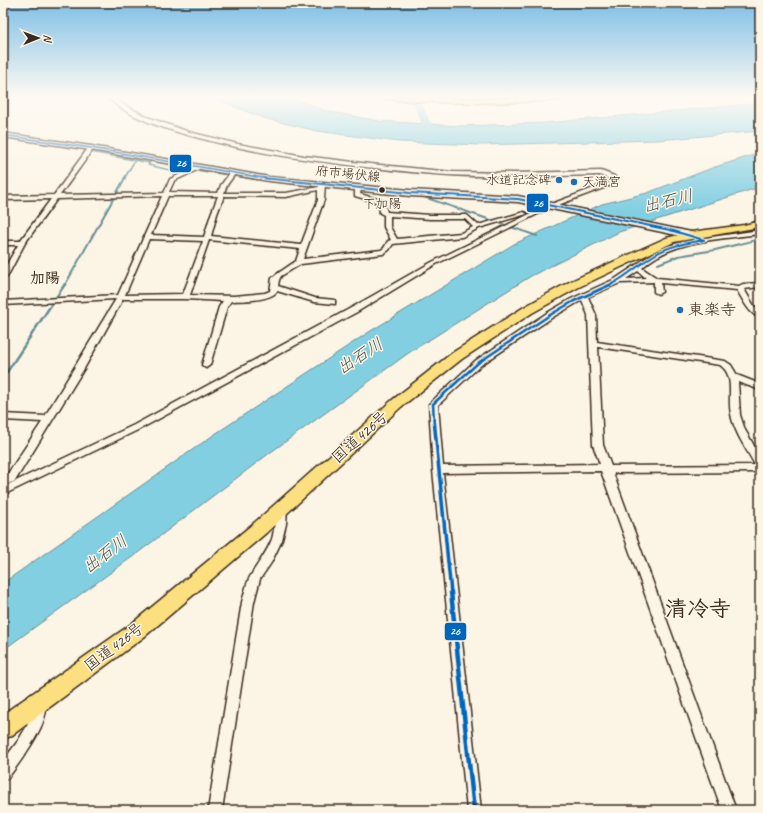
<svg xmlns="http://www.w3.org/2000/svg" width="763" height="813" font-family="Caveat,'Klee One',sans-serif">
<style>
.water{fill:#83cfe2;stroke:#668d94}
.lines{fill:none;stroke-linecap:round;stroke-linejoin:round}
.stream-far2{stroke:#668d94;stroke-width:1.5}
.stream-far1{stroke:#668d94;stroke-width:2}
.stream{stroke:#668d94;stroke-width:2.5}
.river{fill:#83cfe2;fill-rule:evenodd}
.minor-casing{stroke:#3b2a1e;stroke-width:3}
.secondary-casing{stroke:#3b2a1e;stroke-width:3}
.trunk-casing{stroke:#3b2a1e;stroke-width:3}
.minor{fill:#fcf5e5;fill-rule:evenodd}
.secondary{fill:#fcf5e5;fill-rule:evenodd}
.trunk{fill:#fce080;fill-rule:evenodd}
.bus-1-far4-casing{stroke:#fcf5e5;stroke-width:3}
.bus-1-far3-casing{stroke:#fcf5e5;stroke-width:4}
.bus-1-far2-casing{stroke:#fcf5e5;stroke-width:5}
.bus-1-far1-casing{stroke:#fcf5e5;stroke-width:6}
.bus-1-casing{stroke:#fcf5e5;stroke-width:8}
.bus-1-far4{stroke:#0065bd;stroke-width:1.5}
.bus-1-far3{stroke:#0065bd;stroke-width:2}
.bus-1-far2{stroke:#0065bd;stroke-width:2.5}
.bus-1-far1{stroke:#0065bd;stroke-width:3.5}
.bus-1{stroke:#0065bd;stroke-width:4.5}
.poi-dot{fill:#1f6fb2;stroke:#fcf5e5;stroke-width:1.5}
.bus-dot{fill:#3b2a1e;stroke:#fcf5e5;stroke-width:1.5}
.labels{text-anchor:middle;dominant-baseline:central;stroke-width:3;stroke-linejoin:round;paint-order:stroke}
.far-street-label{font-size:13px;fill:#3b2a1e;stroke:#fcf5e5}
.far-poi-label{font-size:13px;fill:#3b2a1e;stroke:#fcf5e5;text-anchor:end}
.far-bus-label{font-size:13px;fill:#3b2a1e;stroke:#fcf5e5}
.far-quarter-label{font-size:15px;font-weight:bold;fill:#3b2a1e;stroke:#fcf5e5}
.poi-label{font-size:16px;fill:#3b2a1e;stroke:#fcf5e5;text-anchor:start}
.street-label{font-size:16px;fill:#3b2a1e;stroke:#fcf5e5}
.water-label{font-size:17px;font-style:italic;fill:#4d534f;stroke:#fcf5e5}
.near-quarter-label{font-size:22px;font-weight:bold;fill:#3b2a1e;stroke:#fcf5e5}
.line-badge{stroke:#fcf5e5;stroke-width:1.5}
.badge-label{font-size:11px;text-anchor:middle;font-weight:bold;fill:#fff}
</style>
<rect width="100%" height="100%" fill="#fcf5e5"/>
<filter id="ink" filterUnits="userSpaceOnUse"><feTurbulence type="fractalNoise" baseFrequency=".025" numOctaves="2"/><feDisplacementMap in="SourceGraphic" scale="8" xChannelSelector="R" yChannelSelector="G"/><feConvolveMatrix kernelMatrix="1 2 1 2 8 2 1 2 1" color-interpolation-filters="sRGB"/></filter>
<g filter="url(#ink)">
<!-- water -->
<g class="water">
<path d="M208,96H288L326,111L379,121L459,126L546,123L760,103V131L658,140L481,145L399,142L317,131L263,118Z"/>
<path d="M760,153V187L619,232L531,276L410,352L271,452L135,555L3,650V583L212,436L369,332L514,244L602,204L647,193L712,168Z"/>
</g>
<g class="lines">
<!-- stream-far2 -->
<g class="stream-far2">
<path d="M3,132L21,136"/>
<path d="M38,142L86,149L90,152L150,163L148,165L183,173L187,172"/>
<path d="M195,170L255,179"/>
<path d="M124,179L135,160"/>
</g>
<!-- stream-far1 -->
<g class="stream-far1">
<path d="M249,178L262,180"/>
<path d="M421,196L537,236"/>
<path d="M658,264L678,256L715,250L760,239"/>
<path d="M65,285L125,178"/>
</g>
<!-- stream -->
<path class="stream" d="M3,378L65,284"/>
<!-- river -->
<path class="river" d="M418,101L422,104L436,135L434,137H428L426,135L414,104Z"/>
<defs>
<g id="minor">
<path d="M106,96H111L121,103L147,117L189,132L238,144L304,156L370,164L453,172L514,173L601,171L614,176L617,180L614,184L550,208L436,264L357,312L140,429L3,495V487L134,425L351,308L432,262L546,206L610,182L611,180L600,175C560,176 520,177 480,176C450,176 421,173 392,170C330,163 268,156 207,140C175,132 130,120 106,96Z"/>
<path d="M91,146L94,148L60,195L164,193L170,179L197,166L200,168L199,169L174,181L169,192L218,193L221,185L230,173L232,172L235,174L227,185L224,193H286L319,187L321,183H325L324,200L303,259L381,250L384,248L388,241L391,240L384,227V215L380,213L379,203L355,196V188L358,186L361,188L360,194L384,201L387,212L430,215H467L478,225L524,212L527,214L479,228L462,237L393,244L389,250L383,254L301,264L281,276L279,280L278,286L315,298L335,300V304L314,302L277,291C271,301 241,301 231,301L227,307L210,365L206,368L202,365L219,307L223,301L185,299H123L85,367L15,481L3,486V478L7,475L42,422L3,420V414L45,416L116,299L3,305V301L118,295L162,196L57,199L25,243L7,277L3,279V271L18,245H3V241H20L51,199L3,200V196L54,195L89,147ZM318,190V200L301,245L211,236L217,214L224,196L286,197ZM168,196H218L211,214L204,237L151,235ZM390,216L430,219H465L473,227L461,233L397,239L390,227ZM149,239L203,241L183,294L125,295ZM209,240L300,249L296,261L277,274L272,278L270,291L265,293L234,296L190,295Z"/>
<path d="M760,230V234C723,239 670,240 642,268L657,278L739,286L743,284L760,283V287L744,289L754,306L760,312V318C749,314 743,300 737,290L661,283L662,292L658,294L654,292V282L620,283L588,297L596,315L597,342L725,361L731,365L737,375L760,384V390L738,382L740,415L745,430L760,456V472L613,473L736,810H722L601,471L443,473L481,810H467L433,470L429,404L475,361L547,313L571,299L615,279L654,253L668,246L697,240L689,236V234H693L705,238ZM638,271L646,278L626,279ZM582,300L588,315L593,445L600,464L443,466L438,405L481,365L553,317ZM598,347L720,365C736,376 727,397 731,414C734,432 746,448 755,465L611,466L603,445Z"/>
<path d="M282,504L286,505L287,508L286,524L282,540L271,563L260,579L254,602L222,810H208L242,602C245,593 246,583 251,575C258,563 267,552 272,539C275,530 275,512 278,505Z"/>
<path d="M40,699L45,700C53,720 19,763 8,778L3,780V761L18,741L28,724L35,700Z"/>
</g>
<path id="secondary" d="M3,133L91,146L269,177L410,190L518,196L691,232L696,235L691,238L518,202L410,196L269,181L91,150L3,137Z"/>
<g id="trunk">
<path d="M379,96L476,99L572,96C560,105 391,105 379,96Z"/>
<path d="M760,221V227L674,242L579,287L532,313L462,359L401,407L266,533L144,637L11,736L3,739V714L130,625L254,523L391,401L452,353L524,307L571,281L666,238L691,232L744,225Z"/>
</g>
</defs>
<!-- minor casing -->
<use href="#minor" class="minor-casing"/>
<!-- secondary casing -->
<use href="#secondary" class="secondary-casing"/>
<!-- trunk casing -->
<use href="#trunk" class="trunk-casing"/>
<!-- minor -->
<use href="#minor" class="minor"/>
<!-- secondary -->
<use href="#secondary" class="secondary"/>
<!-- trunk -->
<use href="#trunk" class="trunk"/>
<defs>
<path id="bus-1-far4" d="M3,135L91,148L269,179"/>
<path id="bus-1-far3" d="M263,178L410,193L518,199L670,230L704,240C688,243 671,245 656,254C640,263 627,277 610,285"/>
<path id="bus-1-far2" d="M434,420L433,404L478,363L550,315L574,301L612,284"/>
<path id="bus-1-far1" d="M434,419L451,593"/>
<path id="bus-1" d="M451,592L474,810"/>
</defs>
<!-- bus-1-far4 casing -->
<use href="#bus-1-far4" class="bus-1-far4-casing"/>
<!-- bus-1-far3 casing -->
<use href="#bus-1-far3" class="bus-1-far3-casing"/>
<!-- bus-1-far2 casing -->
<use href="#bus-1-far2" class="bus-1-far2-casing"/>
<!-- bus-1-far1 casing -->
<use href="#bus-1-far1" class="bus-1-far1-casing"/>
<!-- bus-1 casing -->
<use href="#bus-1" class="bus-1-casing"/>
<!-- bus-1-far4 -->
<use href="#bus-1-far4" class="bus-1-far4"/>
<!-- bus-1-far3 -->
<use href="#bus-1-far3" class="bus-1-far3"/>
<!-- bus-1-far2 -->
<use href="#bus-1-far2" class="bus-1-far2"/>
<!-- bus-1-far1 -->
<use href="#bus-1-far1" class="bus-1-far1"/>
<!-- bus-1 -->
<use href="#bus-1" class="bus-1"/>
</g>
</g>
<!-- sky -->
<linearGradient id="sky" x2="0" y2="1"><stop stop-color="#7fbfe6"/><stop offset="0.46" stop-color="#fefaf3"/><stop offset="1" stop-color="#fefaf3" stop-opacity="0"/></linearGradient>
<rect width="763" height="210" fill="url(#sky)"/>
<!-- markers -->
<g class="poi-dot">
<circle cx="559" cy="180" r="4"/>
<circle cx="574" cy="182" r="4"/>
<circle cx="680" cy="310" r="4"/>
</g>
<circle class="bus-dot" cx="382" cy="190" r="3.5"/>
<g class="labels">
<!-- far-street labels -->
<g class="far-street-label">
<text transform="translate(348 174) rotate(6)">府市場伏線</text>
</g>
<!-- far-poi labels -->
<g class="far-poi-label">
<text x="551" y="180">水道記念碑</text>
<text x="582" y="182" text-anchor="start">天満宮</text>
</g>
<!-- far-bus labels -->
<g class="far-bus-label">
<text x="382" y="204">下加陽</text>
</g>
<!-- far-quarter labels -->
<g class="far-quarter-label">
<text x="45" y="278">加陽</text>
</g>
<!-- poi labels -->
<g class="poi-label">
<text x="688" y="310">東楽寺</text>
</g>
<!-- street labels -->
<g class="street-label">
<text transform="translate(360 437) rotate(-42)">国道426号</text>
<text transform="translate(114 647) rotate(-37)">国道426号</text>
</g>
<!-- water labels -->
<g class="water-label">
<text transform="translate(668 201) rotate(-13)">出石川</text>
<text transform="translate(360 356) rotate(-33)">出石川</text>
<text transform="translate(105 554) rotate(-37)">出石川</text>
</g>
<!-- near-quarter labels -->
<g class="near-quarter-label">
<text x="698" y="609">清冷寺</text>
</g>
</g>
<g class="line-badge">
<rect x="169" y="154" width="23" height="19" rx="4" fill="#0065bd"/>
<rect x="526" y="193" width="23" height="20" rx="4" fill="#0065bd"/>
<rect x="444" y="622" width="23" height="19" rx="4" fill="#0065bd"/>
</g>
<g class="badge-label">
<text x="181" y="167">26</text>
<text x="538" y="207">26</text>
<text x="455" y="635">26</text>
</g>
<!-- margin -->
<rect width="763" height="813" fill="none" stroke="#fcf5e5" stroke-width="16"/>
<rect x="8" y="8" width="747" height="797" fill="none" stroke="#3b2a1e" stroke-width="1.5" filter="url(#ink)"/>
<!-- north arrow -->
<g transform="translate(38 38) rotate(89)" stroke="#fcf5e5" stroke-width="3" paint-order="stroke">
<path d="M0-3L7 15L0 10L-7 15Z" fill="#3b2a1e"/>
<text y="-6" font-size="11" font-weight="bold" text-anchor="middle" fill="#3b2a1e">N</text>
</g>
</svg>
